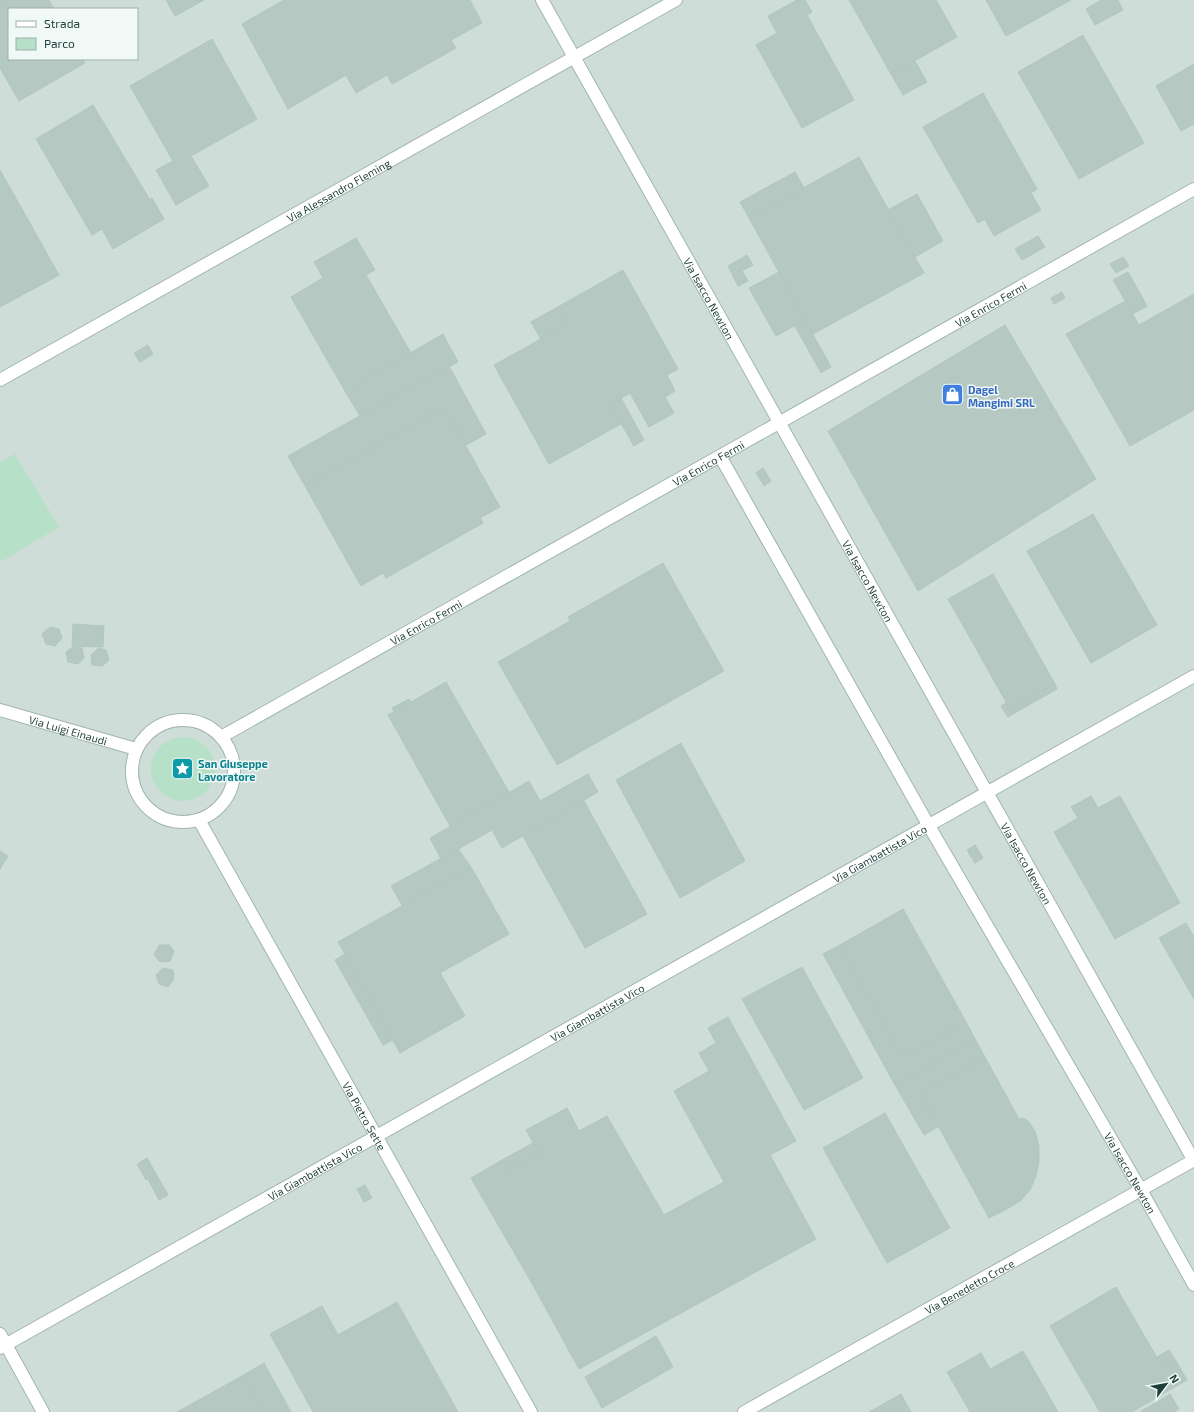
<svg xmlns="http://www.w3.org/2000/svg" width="1194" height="1412" font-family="'Exo 2',sans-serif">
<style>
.built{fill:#ceddd8;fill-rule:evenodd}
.green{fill:#b6e0c7}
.building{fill:#b5c8c2;stroke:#b2c7c1}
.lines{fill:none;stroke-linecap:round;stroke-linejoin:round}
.minor-casing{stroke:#a2b5b1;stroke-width:14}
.minor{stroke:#fff;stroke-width:12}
.labels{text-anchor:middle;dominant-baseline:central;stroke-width:3;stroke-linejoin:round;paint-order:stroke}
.street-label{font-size:11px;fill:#1f3f3b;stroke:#f1f9f6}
.shop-label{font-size:11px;font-weight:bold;fill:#366cbe;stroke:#f1f9f6;text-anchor:start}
.culture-label{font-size:11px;font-weight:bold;fill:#0d838f;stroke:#f1f9f6;text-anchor:start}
</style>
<rect width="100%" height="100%" fill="#e0ede9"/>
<!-- built -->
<path class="built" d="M0,0H1194V1412H0ZM9,9H137V59H9Z"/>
<!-- green -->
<g class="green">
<path d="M15,454L59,527L2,561L0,558V463Z"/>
<circle cx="183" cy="769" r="32"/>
</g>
<!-- building -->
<g class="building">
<path d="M0,0H49L54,9H9V59H82L85,63L19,101L0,68Z"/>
<path d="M166,0H204L175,16Z"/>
<path d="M284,0H470L482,23L451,40L456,48L392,84L387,75L356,93L346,75L288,109L242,24Z"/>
<path d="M797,0H805L812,12L807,15L854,100L802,128L756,45L777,33L768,16Z"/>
<path d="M849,0H936L957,37L891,74Z"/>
<path d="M986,0H1071L1006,36Z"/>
<path d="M1101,0H1118L1123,10L1095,25L1086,9Z"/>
<path d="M1083,35L1144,143L1079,179L1018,72Z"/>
<path d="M212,39L257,119L191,156L209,186L176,205L156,170L173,161L130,86Z"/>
<path d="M915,61L927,82L903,95L891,74Z"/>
<path d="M1194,64V124L1181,131L1156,86Z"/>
<path d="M983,93L1037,189L1031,193L1041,210L994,236L985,219L978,223L923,127Z"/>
<path d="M93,105L150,200L152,198L164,219L113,249L102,229L92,235L36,139Z"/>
<path d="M859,157L924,273L813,334L749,218Z"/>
<path d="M0,170L59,275L0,307Z"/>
<path d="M795,172L804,188L749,218L740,202Z"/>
<path d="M917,194L943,241L915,257L888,210Z"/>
<path d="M1038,236L1045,247L1022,260L1015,249Z"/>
<path d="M356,238L375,270L366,275L411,353L345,391L291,297L323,278L314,262Z"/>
<path d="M747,255L753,265L742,271L748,281L738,286L728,266Z"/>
<path d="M1123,257L1129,266L1116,273L1110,264Z"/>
<path d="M623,270L678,369L667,375L675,391L665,397L674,413L649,427L630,393L610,404L621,424L549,464L494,365L566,325L556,308Z"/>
<path d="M779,272L805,320L776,336L749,288Z"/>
<path d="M1128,272L1147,306L1133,314L1113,280Z"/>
<path d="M1062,292L1065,298L1054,304L1051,298Z"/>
<path d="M1194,294V410L1130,446L1066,334L1125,301L1139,325Z"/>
<path d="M556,308L566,325L541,339L531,322Z"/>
<path d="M805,320L831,367L821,373L795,326Z"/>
<path d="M1005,325L1096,479L918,591L828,431Z"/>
<path d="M443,334L458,362L360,416L345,391Z"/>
<path d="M148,345L153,354L140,362L134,353Z"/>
<path d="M449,366L486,434L466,445L444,407L305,486L288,456Z"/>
<path d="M621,398L644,440L634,446L610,404Z"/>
<path d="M444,407L500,507L480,518L483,523L386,578L383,573L361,586L305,486Z"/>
<path d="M763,468L771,481L764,486L756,473Z"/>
<path d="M1093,514L1157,625L1091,663L1027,551Z"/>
<path d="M663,563L724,671L557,765L498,662L570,621L568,617Z"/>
<path d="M993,574L1055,684L1010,709L948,599Z"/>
<path d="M73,624L104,626L103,647L72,646Z"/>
<path d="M50,627L59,629L62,638L55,646L46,644L42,634Z"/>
<path d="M73,647L82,648L84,658L78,664L68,662L66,652Z"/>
<path d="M98,648L106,650L109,660L102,666L92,665L91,655Z"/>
<path d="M446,682L509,792L450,826L388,715Z"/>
<path d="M1055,684L1057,689L1008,717L1001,706L1006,703L1010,709Z"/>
<path d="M409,699L411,702L394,711L392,708Z"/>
<path d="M681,743L745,861L680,898L616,780Z"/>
<path d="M588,774L598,792L502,848L492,830L441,859L430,838L529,781L540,801Z"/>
<path d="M1091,796L1098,808L1120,796L1180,903L1115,939L1054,832L1078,818L1071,807Z"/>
<path d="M584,801L647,914L585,948L523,836Z"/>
<path d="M975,845L983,858L975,863L967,850Z"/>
<path d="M458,849L471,867L402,905L391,886Z"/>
<path d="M0,851L8,856L0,869Z"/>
<path d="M471,867L509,934L440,973L465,1016L400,1053L338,942Z"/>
<path d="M903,909L966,1022L902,1057L840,945Z"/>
<path d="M1186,923L1194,937V999L1159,938Z"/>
<path d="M159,945H169L174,951L170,961L160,962L154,955Z"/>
<path d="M840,945L902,1057L966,1022L975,1039L895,1085L823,954Z"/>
<path d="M345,954L393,1040L383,1045L335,960Z"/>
<path d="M802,967L863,1078L804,1110L742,999Z"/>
<path d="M163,968L173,970L174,979L168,987L159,984L156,975Z"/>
<path d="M728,1017L796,1141L770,1155L816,1239L579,1369L534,1287L471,1178L502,1160L508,1170L539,1153L526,1130L567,1108L579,1131L607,1116L664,1215L724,1182L674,1091L709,1071L699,1053L716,1043L708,1028Z"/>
<path d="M975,1039L985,1057L920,1093L939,1126L924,1135L895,1085Z"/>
<path d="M985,1057L1019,1119L1023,1118L1028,1121L1035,1131L1039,1146V1161L1036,1176L1030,1190L1020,1201L1007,1209L989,1218L920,1093Z"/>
<path d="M885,1113L950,1228L887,1263L823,1148Z"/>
<path d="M533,1143L539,1153L508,1170L502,1160Z"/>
<path d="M147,1158L168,1195L159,1200L148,1179L146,1180L137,1164Z"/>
<path d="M365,1185L372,1198L364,1202L357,1189Z"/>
<path d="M1116,1287L1163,1368L1176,1361L1187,1380L1132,1412H1100L1050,1326Z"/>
<path d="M397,1302L458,1412H313L270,1334L322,1306L338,1335Z"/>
<path d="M656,1336L673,1367L602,1408L585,1377Z"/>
<path d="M1169,1350L1176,1361L1163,1368L1157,1357Z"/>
<path d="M1023,1351L1058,1412H970L947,1372L981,1353L990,1369Z"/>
<path d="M264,1363L291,1412H262L242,1376Z"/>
<path d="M242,1376L262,1412H177Z"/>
<path d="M901,1394L911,1412H869Z"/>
<path d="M1170,1394L1179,1409L1174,1412H1163L1157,1402Z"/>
<path d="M1157,1402L1163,1412H1141V1411Z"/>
</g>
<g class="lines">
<defs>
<g id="minor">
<path id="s1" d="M542,0L1194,1161"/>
<path id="s2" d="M0,380L676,0"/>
<path id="s3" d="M720,456L929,826L1141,1190L1194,1285"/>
<path id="s4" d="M0,710L136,749"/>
<circle cx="183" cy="771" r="51"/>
<path id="s5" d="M221,737L1194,189"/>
<path id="s6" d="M199,820L531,1412"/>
<path d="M0,1334L43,1412"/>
<path id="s7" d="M0,1348L1194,676"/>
<path id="s8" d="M744,1412L1194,1160"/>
</g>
</defs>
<!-- minor casing -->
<use href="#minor" class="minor-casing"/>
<!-- minor -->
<use href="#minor" class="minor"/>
</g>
<!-- icons -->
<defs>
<symbol id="shop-square" viewBox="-11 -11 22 22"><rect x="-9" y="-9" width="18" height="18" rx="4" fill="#3f7fe0" stroke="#f1f9f6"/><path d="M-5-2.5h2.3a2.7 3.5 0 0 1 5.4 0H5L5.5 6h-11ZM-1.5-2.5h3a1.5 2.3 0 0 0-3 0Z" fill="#fff"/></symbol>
<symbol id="sight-square" viewBox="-11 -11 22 22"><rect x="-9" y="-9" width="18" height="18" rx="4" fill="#0f9aa8" stroke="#f1f9f6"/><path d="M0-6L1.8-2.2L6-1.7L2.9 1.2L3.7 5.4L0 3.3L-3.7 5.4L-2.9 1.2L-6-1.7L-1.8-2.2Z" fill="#fff"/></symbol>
</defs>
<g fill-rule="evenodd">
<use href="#shop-square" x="940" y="382" width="25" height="25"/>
<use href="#sight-square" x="170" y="756" width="25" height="25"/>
</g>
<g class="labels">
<!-- street labels -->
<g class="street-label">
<text stroke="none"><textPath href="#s2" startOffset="388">Via Alessandro Fleming</textPath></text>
<text stroke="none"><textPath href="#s1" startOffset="342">Via Isacco Newton</textPath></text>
<text stroke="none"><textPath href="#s5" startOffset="883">Via Enrico Fermi</textPath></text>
<text stroke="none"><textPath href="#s5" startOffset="559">Via Enrico Fermi</textPath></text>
<text stroke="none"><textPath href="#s1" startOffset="666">Via Isacco Newton</textPath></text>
<text stroke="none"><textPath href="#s5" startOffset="235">Via Enrico Fermi</textPath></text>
<text stroke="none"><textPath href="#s4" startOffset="71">Via Luigi Einaudi</textPath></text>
<text stroke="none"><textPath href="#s7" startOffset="1009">Via Giambattista Vico</textPath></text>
<text stroke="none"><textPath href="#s1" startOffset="990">Via Isacco Newton</textPath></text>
<text stroke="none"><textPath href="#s7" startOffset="685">Via Giambattista Vico</textPath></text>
<text stroke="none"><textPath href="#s6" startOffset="339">Via Pietro Sette</textPath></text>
<text stroke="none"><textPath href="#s7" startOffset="361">Via Giambattista Vico</textPath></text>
<text stroke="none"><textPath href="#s3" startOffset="826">Via Isacco Newton</textPath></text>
<text stroke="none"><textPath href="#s8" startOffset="258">Via Benedetto Croce</textPath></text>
</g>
<!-- shop labels -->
<g class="shop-label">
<text x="968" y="389">Dagel<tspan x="968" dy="13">Mangimi SRL</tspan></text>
</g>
<!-- culture labels -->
<g class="culture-label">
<text x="198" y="763">San Giuseppe<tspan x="198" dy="13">Lavoratore</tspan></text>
</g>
</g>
<!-- legend -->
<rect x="8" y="8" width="130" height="52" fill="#f1f9f6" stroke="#9dafab"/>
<rect x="16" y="21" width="20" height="6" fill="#ffffff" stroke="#9dafab"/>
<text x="44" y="28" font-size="12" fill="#1f3f3b">Strada</text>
<rect x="16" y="38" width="20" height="12" fill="#b6e0c7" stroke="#9dafab"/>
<text x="44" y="48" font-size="12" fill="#1f3f3b">Parco</text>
<!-- north arrow -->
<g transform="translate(1166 1384) rotate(58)" stroke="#f1f9f6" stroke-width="3" paint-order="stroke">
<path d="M0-3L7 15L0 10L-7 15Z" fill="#1f3f3b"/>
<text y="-6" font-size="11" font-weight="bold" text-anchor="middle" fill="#1f3f3b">N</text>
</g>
</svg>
